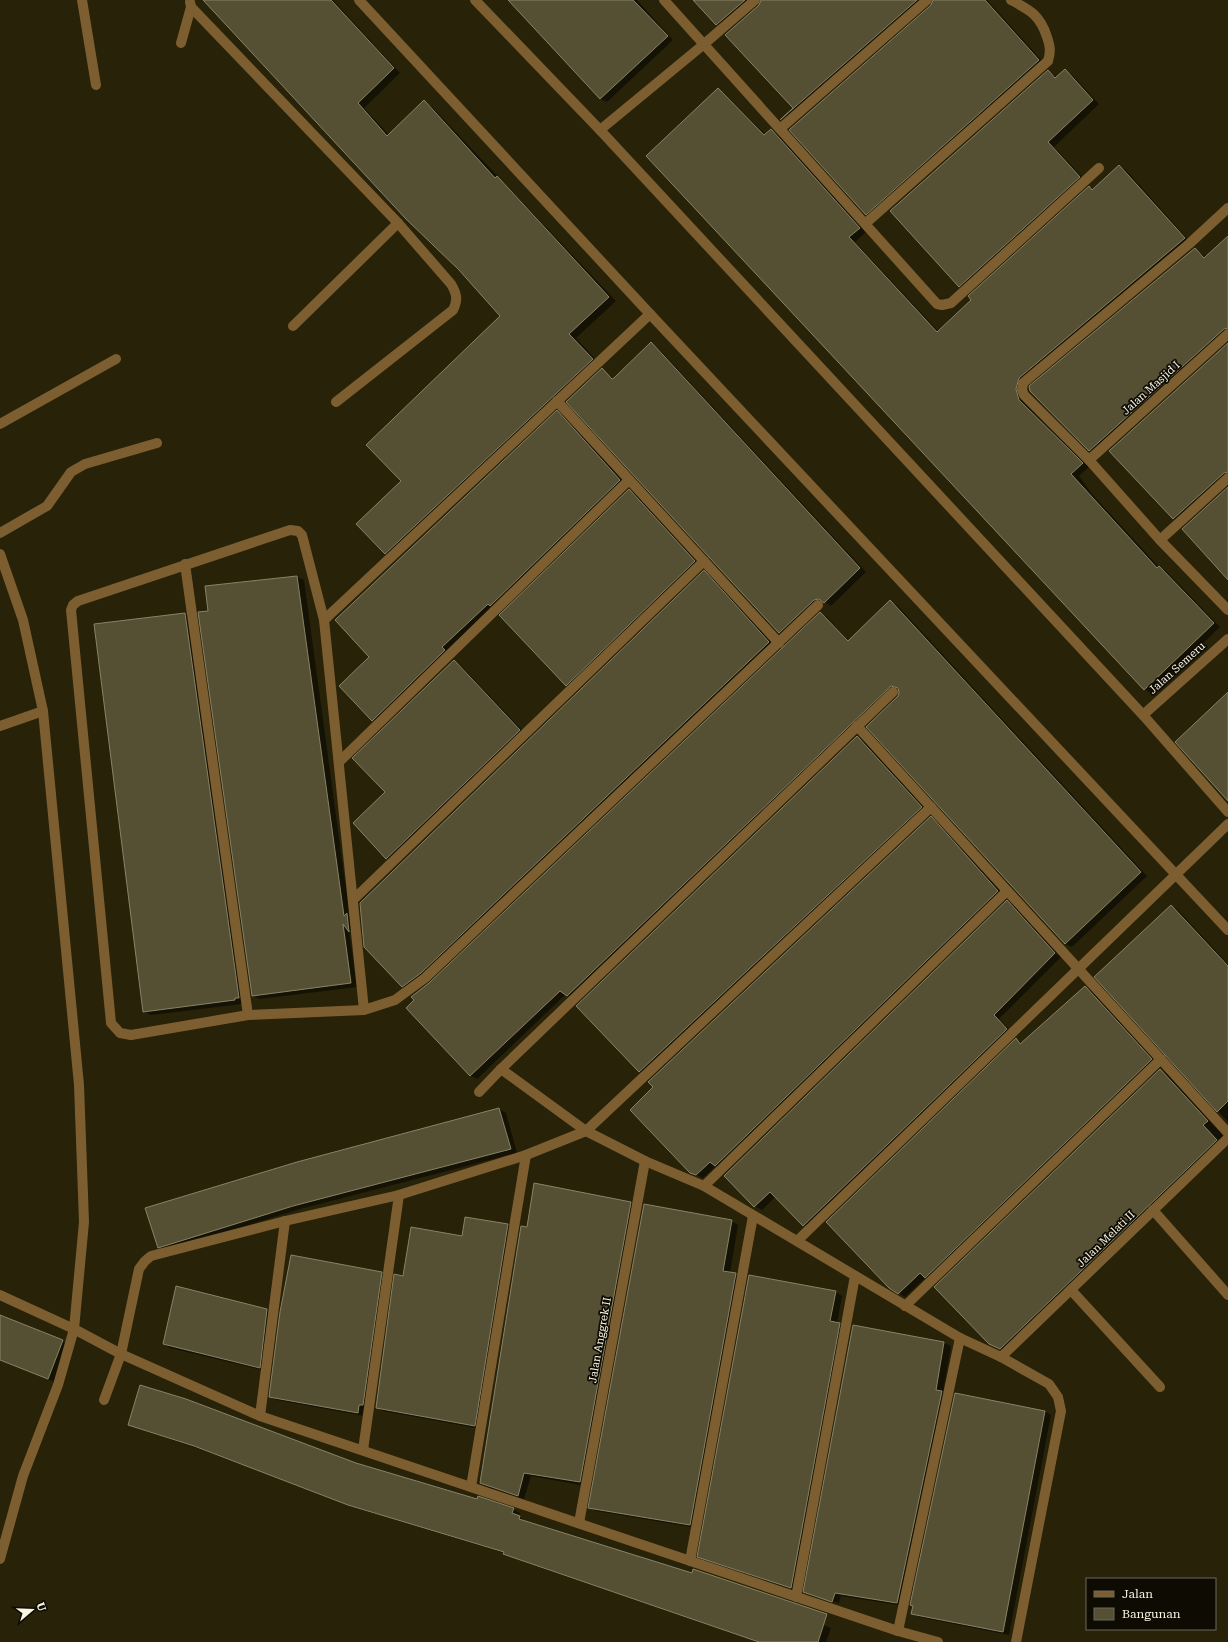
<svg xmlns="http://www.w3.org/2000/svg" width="1228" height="1642" font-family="'Roboto Serif',serif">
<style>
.shadow{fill:#0007}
.building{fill:#554f34;stroke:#898366}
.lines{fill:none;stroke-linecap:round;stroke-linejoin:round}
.minor{stroke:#7d5e30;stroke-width:10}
.labels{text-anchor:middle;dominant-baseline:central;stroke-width:3.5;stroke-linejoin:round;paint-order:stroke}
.street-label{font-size:11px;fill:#f8f5e5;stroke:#0e0b03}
</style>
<rect width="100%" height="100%" fill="#272208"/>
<!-- shadow -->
<g class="shadow">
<path d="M204,0H333L400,73L364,108L389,135L424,102L431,106L616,301L576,338L599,363L392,557L385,553L402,481L501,316Z"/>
<path d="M509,0H637L673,40L607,102L600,99Z"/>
<path d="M695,0H756L723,28L717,24Z"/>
<path d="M762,0H928L788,123L782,120L794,108L726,35L760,6Z"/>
<path d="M973,0H987L1045,64L873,218L866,214Z"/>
<path d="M1048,71L1057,77L1065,71L1071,74L1099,104L1054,147L1086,181L966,290L960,286Z"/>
<path d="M718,89L724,93L766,135L771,130L778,134L866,232L855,242L939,332L1089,188L1094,190L1120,166L1126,170L1191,243L1025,382L1022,393L1026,404L1089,467L1079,476L1092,494L1159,567L1166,571L1220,627L1151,693L1144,689Z"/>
<path d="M1228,239V335L1096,454L1090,450L1195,249L1206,257Z"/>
<path d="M652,344L658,348L866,572L831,606L825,602L821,603L786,636L779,632L602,370L614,379Z"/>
<path d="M1228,344V479L1180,522L1174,519L1110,451Z"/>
<path d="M557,412L564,415L626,484L380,724L373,720Z"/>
<path d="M629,490L636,494L701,565L573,689L566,685Z"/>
<path d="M704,572L710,575L775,646L409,990L402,986Z"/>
<path d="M297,577L304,580L343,867L350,915L356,934L349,930L357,987L259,999L253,995L209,612Z"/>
<path d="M890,602L897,605L1147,876L1072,947L1065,944L899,697L900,694L899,689L574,999L566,994L477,1079L471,1076L407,1008L430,984L820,613L827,617L849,641Z"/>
<path d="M185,614L192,618L242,1004L151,1015L144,1012Z"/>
<path d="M454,661L460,665L526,734L394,862L387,858L386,792Z"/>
<path d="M857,737L864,741L928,811L646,1075L640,1071L577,1006Z"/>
<path d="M931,818L937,821L1004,895L722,1169L716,1166L703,1178L690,1172L654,1087Z"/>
<path d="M1007,901L1014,905L1061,957L999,1019L1013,1033L810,1229L804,1225L775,1197L762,1210L755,1206L725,1176Z"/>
<path d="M1171,906L1178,910L1228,964V1122L1096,977Z"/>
<path d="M1085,987L1092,991L1158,1063L932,1281L926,1277L905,1297L889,1287L1016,1040L1022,1043Z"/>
<path d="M1161,1070L1167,1074L1227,1140L1007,1352L989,1343Z"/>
<path d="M499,1109L506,1113L517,1153L300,1209L165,1251L159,1247Z"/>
<path d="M631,1203L637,1207L586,1486L531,1476L524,1499L488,1487L481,1483L522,1227L527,1228Z"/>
<path d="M731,1221L738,1225L730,1273L742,1278L697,1528L596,1511L590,1507Z"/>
<path d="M508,1225L514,1229L481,1429L383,1411L377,1407L404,1277L463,1237Z"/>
<path d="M381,1273L388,1277L364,1416L277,1400L270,1397Z"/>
<path d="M836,1292L842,1296L837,1323L846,1327L798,1591L705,1560L699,1556Z"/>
<path d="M267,1310L273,1314L266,1371L170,1348L164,1344Z"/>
<path d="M0,1315L70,1345L55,1382L0,1360Z"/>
<path d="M853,1326L944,1343L951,1346L943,1392L948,1396L904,1606L841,1596L839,1603L811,1596L805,1592Z"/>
<path d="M1044,1411L1051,1415L1009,1635L919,1617L912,1613Z"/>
<path d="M129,1424L356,1464L478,1501L513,1509L520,1513L519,1516L526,1522L693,1574L831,1628L826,1642H758L530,1564L504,1553L356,1508L202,1450L136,1428Z"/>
</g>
<!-- building -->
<g class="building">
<path d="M203,0H331L394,68L358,103L387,136L424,100L495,178L497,176L609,297L569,334L593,359L385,554L356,524L401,481L366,445L500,316L458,269L406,219Z"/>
<path d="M508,0H633L668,36L600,99Z"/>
<path d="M693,0H745L716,25Z"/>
<path d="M761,0H917L780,120L793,108L725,35L759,5Z"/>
<path d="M933,0H985L1039,60L866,215L789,130L931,5Z"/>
<path d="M1065,69L1093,100L1048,142L1080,177L959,287L890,211L1048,70L1055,78Z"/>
<path d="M718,88L764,135L771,129L860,228L849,237L937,332L971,300L968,296L1089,186L1092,190L1119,165L1185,238L1019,378L1016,389L1019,400L1083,463L1071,474L1157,568L1159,566L1214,623L1144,690L646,156Z"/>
<path d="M1228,236V328L1224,329L1089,451L1030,391L1029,386L1195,248L1204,258Z"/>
<path d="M651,342L860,568L824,603L819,599L814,600L779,633L566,402L602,368L612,379L614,378Z"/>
<path d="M1228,343V472L1224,473L1173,519L1109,451Z"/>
<path d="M557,410L620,480L490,606L488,604L442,647L445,650L372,721L339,686L369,657L335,620Z"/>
<path d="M1228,487V580L1182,529Z"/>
<path d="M629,489L695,561L566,686L499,615Z"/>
<path d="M704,570L769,642L421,973L402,987L364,947L360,903Z"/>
<path d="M297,576L344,916L347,913L349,932L343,924L351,983L252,996L198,612L208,611L205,586Z"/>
<path d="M890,600L1141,872L1065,944L866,727L898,696L899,693L898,688L891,686L567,996L560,991L470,1076L406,1008L414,1000L411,997L429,983L820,612L848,641Z"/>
<path d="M185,613L239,998H235V1000L143,1012L94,624Z"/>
<path d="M454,660L520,730L386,859L353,823L385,792L352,758Z"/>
<path d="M1228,692V801L1175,742Z"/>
<path d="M857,736L922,807L639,1072L576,1006Z"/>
<path d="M931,816L998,891L715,1166L710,1162L696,1175L690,1173L630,1110L653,1087L648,1082Z"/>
<path d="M1007,900L1055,953L994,1015L1007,1029L803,1226L770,1192L754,1207L724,1176Z"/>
<path d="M1171,905L1228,966V1101L1217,1112L1094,977Z"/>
<path d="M1085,986L1152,1059L925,1278L920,1273L898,1294L889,1288L826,1222L1016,1038L1020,1044Z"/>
<path d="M1160,1069L1208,1121L1203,1125L1217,1140L1000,1349L989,1344L934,1287Z"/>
<path d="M499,1108L511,1149L293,1206L158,1248L145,1208L297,1162Z"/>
<path d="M534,1183L631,1202L580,1482L524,1473L518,1496L480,1483L521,1226L527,1227Z"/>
<path d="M644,1204L732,1220L723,1271L736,1273L690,1525L588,1508Z"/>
<path d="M465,1217L508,1224L475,1426L376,1408L394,1274L403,1276L411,1227L462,1236Z"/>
<path d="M291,1255L382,1272L363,1405H359L358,1413L269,1397L280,1312Z"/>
<path d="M749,1275L836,1291L830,1321L840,1323L791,1588L697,1557Z"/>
<path d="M176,1286L267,1309L260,1368L163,1344Z"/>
<path d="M0,1315L63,1340L48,1379L0,1360Z"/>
<path d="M853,1325L944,1342L936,1390L942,1391L897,1603L835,1593L832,1602L803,1592Z"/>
<path d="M140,1385L186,1399L356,1463L477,1499L478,1496L514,1508L512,1513L520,1516L519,1519L692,1573L693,1569L827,1614L818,1642H759L503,1554L504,1552L348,1505L194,1446L128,1425Z"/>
<path d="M955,1393L1045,1411L1003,1632L911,1614L913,1606L910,1605Z"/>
</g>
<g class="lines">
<!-- minor -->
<g class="minor">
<path d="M82,0L96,85"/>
<path d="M359,0L650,314L1228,930"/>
<path d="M475,0L600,130L1143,715L1228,812"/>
<path d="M664,0L937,304L942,305L951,303L1099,168"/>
<path d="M191,7L398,223L451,284C457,294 458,300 453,310L336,402"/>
<path d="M181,43L191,7L190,2"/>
<path d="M781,128L927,0"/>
<path d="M600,130L703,45L755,0"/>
<path d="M1228,208L1189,244L1023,383L1022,390L1024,395L1089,460L1160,540L1228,610"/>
<path d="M866,223L1048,61C1051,51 1050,46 1047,37C1040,15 1030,10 1011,0"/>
<path d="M293,326L398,223"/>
<path d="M557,401L779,643"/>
<path d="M0,424L116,359"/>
<path d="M1089,460L1228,334"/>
<path d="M0,533L47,506L71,472L85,464L157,443"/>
<path d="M1160,540L1228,478"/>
<path d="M0,554L23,620L43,711L79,1085L84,1222L74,1329L58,1385L23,1476L0,1559"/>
<path d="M185,564L248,1015"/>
<path d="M324,620L650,314"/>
<path d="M1143,715L1228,639"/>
<path d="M0,726L43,711"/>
<path d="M857,726L1228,1133"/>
<path d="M339,762L629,480"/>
<path d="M353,900L704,561"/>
<path d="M364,1010L324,620L302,535L298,531L290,530L78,601L73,605L71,610L111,1023L120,1033L131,1035L248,1015L364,1010L395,1000L425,978L818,605"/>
<path d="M501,1069L586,1131L645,1161L704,1186L960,1338L1001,1357L1049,1384L1058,1397L1061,1411L1016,1642"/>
<path d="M479,1092L501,1069L893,692"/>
<path d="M704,1186L1007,891"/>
<path d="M1153,1210L1228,1295"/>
<path d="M797,1241L1228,824"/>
<path d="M1071,1290L1160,1387"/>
<path d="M0,1295L74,1329L121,1354L260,1416L898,1631L938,1642"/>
<path d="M905,1306L1161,1059"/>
<path d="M1001,1357L1228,1138"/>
<path d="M104,1400L121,1354L139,1269L145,1261L151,1256L285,1221L399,1195L526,1155L586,1131L931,807"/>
<path d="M260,1416L285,1221"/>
<path d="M363,1450L399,1195"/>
<path d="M471,1487L526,1155"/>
<path d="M579,1523L645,1161"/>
<path d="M690,1561L753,1216"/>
<path d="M796,1597L855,1276"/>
<path d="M898,1631L960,1338"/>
</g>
</g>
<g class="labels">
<!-- street labels -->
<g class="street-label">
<text transform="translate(1151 388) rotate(-42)">Jalan Masjid I</text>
<text transform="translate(1177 668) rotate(-42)">Jalan Semeru</text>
<text transform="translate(1106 1239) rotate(-44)">Jalan Melati II</text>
<text transform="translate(600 1340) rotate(-80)">Jalan Anggrek II</text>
</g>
</g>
<!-- legend -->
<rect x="1086" y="1578" width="130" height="52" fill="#0e0b03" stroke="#6c695d"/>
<rect x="1094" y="1591" width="20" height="6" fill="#7d5e30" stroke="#6c695d"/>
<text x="1122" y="1598" font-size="12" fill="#f8f5e5">Jalan</text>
<rect x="1094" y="1608" width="20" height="12" fill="#554f34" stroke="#6c695d"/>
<text x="1122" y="1618" font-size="12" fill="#f8f5e5">Bangunan</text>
<!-- north arrow -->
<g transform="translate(32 1610) rotate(71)" stroke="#0e0b03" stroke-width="3" paint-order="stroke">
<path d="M0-3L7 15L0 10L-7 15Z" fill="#f8f5e5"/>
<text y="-6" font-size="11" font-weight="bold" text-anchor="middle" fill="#f8f5e5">U</text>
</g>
</svg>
